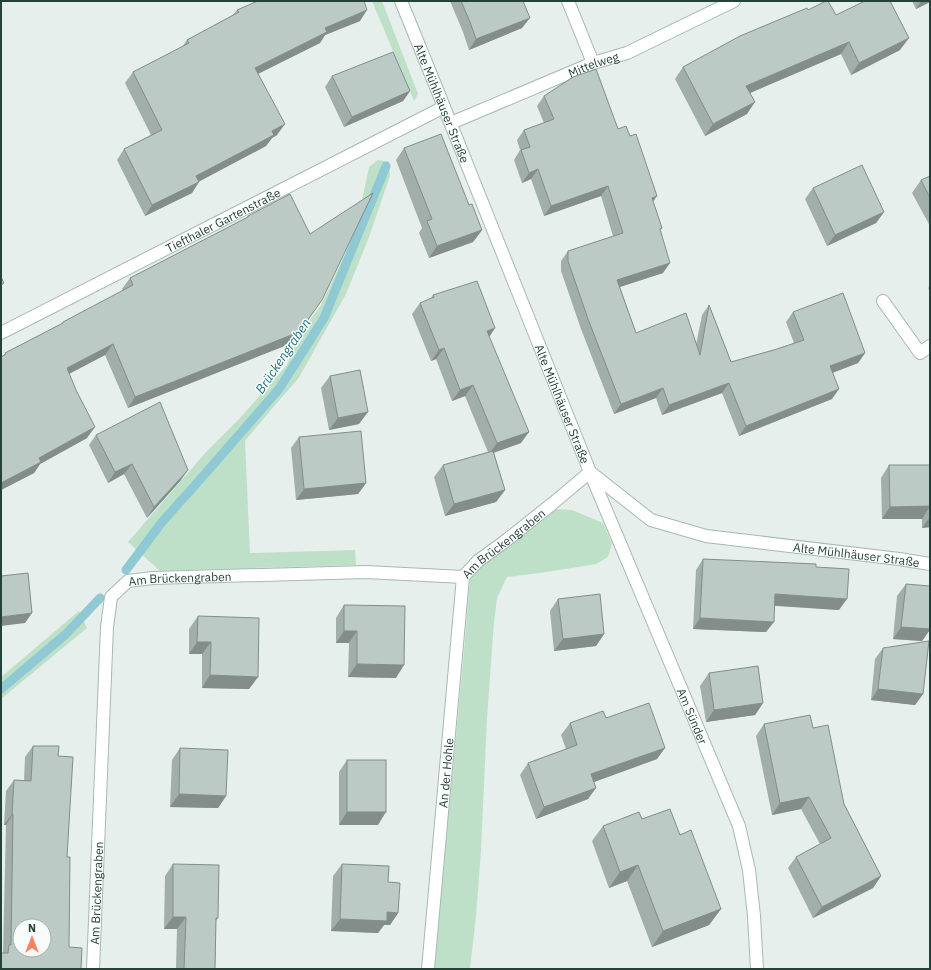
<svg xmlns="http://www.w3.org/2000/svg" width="931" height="970" font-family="'IBM Plex Sans',sans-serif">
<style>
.green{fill:#bfe0c8}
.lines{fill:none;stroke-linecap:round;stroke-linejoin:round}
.stream{stroke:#8ec9d4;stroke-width:9}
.minor-casing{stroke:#a8b8b2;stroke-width:14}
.minor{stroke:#fff;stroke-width:12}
.wall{fill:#a1aea9}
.shaded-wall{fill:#838d89}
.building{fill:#bbcac4;stroke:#838d89;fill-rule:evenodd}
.labels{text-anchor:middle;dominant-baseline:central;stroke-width:3;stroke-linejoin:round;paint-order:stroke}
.street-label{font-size:12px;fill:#24423a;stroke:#f7fbf9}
.water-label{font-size:13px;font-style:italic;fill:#1c6f80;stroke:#f7fbf9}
</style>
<rect width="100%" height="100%" fill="#e6efeb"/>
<!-- green -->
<g class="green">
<path d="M372,1H382L418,94L414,101Z"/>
<path d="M378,160L389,162L390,176L369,237L346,294L298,379L276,404L245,441L250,553L355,550L356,565L160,571L128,542L207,451L239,419L287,365L298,336L321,305L358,227L359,214L369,167Z"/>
<path d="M555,509L572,510L603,523L612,543L608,557L596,564L547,572L507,577L497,598L494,622L487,718L481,851L476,916L470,969H434L464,651L470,580L484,564L509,545Z"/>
<path d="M79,611L87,628L1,699V677Z"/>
</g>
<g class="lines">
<!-- stream -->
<g class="stream">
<path d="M126,570L162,522L197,483L279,389L324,318L386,166"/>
<path d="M1,689L66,634L100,598"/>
</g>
<defs>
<g id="minor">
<path id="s1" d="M401,1L436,87L590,472L651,520L706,536L899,559L930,564"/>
<path d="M568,1L593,63"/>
<path id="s2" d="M451,123L593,63L627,53L734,1"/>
<path d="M883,301L920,353L930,346"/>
<path id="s3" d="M1,333L444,107"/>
<path id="s4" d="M93,969L107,627L111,597L128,581L153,578L366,572L463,577L478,561L504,542L552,504L590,472L739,826L749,870L754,916L757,969"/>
<path id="s5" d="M428,969L463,577"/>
</g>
</defs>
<!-- minor casing -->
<use href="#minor" class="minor-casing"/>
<!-- minor -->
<use href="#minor" class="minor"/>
</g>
<!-- wall -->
<g class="wall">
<path d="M450,1H523L522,28L469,50L463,32Z"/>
<path d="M912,1H930V2L916,9Z"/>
<path d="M237,10L360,21L325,35L320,43L258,73L277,135L272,138L266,146L199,181L192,193L145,216L117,160L124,149L151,135L125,83L133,72L182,47L187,40L233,15Z"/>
<path d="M808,10L836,15L900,50L851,75L841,54L750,93L747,114L705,136L675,79L683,67Z"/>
<path d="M332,76L410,91L403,101L344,127L325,87Z"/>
<path d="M544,96L618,129L653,202L662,228L660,231L663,273L620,287L636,333L696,345L702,315L709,305L731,362L777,349L794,343L786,322L793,312L865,353L858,363L833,373L832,399L739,436L722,393L662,415L656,398L614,414L581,329L561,271V261L568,251L613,236L601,196L544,216L531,179L522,183L514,160L520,150L517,140L524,130L544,123L537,106Z"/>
<path d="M404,148L469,205L482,230L473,242L429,258L419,233L422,228L396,160Z"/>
<path d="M930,176V226L912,193L921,180Z"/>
<path d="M813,188L884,212L876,223L827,246L805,199Z"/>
<path d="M248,216L322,300L292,343L128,408L105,355L69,374L87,438L40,464L34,473L1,490V357L4,356L5,353L61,324L63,322L123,291L122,289L130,278L246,218Z"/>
<path d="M930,285V292L928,288Z"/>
<path d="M433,295L489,336L521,443L494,453L505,490L496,502L445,516L434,477L443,465L488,452L465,396L452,401L436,359L431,361L412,314L420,303L431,298Z"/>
<path d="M330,376L359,424L329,430L321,388Z"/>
<path d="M96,435L181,480L147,518L124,474L108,483L89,445Z"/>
<path d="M299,437L366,483L358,494L296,500L291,448Z"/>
<path d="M889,465H930V527L922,528V519H882L881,478Z"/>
<path d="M703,559L816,567L839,610L775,606L766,632L693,629L696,570Z"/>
<path d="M906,584L929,631L922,641L893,639L897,596Z"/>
<path d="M558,599L604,634L596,646L554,651L550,611Z"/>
<path d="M344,605L396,678L348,677L349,643H336V618Z"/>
<path d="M198,616L258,677L249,689L202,688V654H189V629Z"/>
<path d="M883,648L923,694L915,705L871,700L875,659Z"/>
<path d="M709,673L763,703L755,715L706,722L700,686Z"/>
<path d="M606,718L657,759L594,782L588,799L536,819L520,775L528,763L566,749L561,735L570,723Z"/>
<path d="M764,724L813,728L844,804L881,876L873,888L813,918L788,868L796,857L820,844L801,809L772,815L756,736Z"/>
<path d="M33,746L58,756L67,857L69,947L81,969L3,953V952L6,825H4L6,791L14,780L24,781L25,757Z"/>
<path d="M180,748L226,796L218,808L170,807L172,760Z"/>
<path d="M347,760L378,825H339V772Z"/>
<path d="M642,819L680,835L721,909L709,925L652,947L627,881L609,888L592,841L603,826Z"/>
<path d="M173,864L218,918L216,921L215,969H176L177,929H164L165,876Z"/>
<path d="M342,864L388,882L398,913L390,925H384L378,933L331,931L333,876Z"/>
</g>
<!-- shaded-wall -->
<g class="shaded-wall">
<path d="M921,1H930V2L916,9Z"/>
<path d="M367,10L360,21L325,35L320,43L248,79L255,68L325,28Z"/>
<path d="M530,18L522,28L469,50L476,39Z"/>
<path d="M909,38L900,50L851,75L859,63Z"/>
<path d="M849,42L841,54L738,98L746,86Z"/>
<path d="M410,91L403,101L344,127L352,117Z"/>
<path d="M755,102L747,114L705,136L713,124Z"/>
<path d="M285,124L277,135L272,138L266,146L189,187L196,176L272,131Z"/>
<path d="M538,169L531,179L522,183L529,173Z"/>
<path d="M199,182L192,193L145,216L152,205Z"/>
<path d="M608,186L601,196L544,216L551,206Z"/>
<path d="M657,196L650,206L652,198Z"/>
<path d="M884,212L876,223L827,246L835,235Z"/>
<path d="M482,230L473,242L429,258L437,246Z"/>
<path d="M670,263L663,273L610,290L617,280Z"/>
<path d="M495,328L488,339L487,331Z"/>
<path d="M299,332L292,343L128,408L135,397Z"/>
<path d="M113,344L105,355L59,379L67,368Z"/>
<path d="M444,348L436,359L431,361L439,350Z"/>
<path d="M865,353L858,363L823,376L830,366Z"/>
<path d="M729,383L722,393L662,415L669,405Z"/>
<path d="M473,385L465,396L452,401L460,390Z"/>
<path d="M663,388L656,398L614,414L621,404Z"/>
<path d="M839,389L832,399L739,436L746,426Z"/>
<path d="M368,412L359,424L329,430L338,418Z"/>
<path d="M95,427L87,438L40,464L34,473L1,490V483L39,458Z"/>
<path d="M529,432L521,443L489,454L497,443Z"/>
<path d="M132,464L124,474L108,483L115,472Z"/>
<path d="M188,470L181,480L147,518L154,507Z"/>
<path d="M366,483L358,494L296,500L304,489Z"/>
<path d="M505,490L496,502L445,516L454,504Z"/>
<path d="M930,506L922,519H882L890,507Z"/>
<path d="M930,517V527L922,528Z"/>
<path d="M775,594L847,599L839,610L768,605Z"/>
<path d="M32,613L25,623L1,626V617Z"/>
<path d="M700,618L774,622L766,632L693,629Z"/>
<path d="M930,621V631H929L922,641L893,639L901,627Z"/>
<path d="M344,631H357L349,643H336Z"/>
<path d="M604,634L596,646L554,651L563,639Z"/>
<path d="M197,642H211L202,654H189Z"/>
<path d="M357,664L404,665L396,678L348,677Z"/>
<path d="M210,675L258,677L249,689L202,688Z"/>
<path d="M878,689L923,694L915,705L871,700Z"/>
<path d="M763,703L755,715L706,722L714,710Z"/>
<path d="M665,748L657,759L583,786L591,774Z"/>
<path d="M596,788L588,799L536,819L544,807Z"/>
<path d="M179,794L226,796L218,808L170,807Z"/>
<path d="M809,797L801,809L772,815L780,803Z"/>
<path d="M347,812H386L378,825H339Z"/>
<path d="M12,814H13L6,825H4Z"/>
<path d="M638,865L627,881L609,888L620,872Z"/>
<path d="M881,876L873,888L813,918L822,907Z"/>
<path d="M721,909L709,925L652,947L663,931Z"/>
<path d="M387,912L398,913L390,925H384L378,933L331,931L340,919Z"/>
<path d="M173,917H186L177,929H164Z"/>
</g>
<!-- building -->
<g class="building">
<path d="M258,1H364L367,10L325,28L327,32L255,68L285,124L272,131L274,135L196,176L199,182L152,205L124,149L162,130L133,72L189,43L187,40L239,12L237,10Z"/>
<path d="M461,1H523L530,18L476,39L470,22Z"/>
<path d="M826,1H828L836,15L865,1H890L909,38L859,63L849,42L746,86L755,102L713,124L683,67L740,36L807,8L808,10Z"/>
<path d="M393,52L410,91L352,117L332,76Z"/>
<path d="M596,69L618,129L626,126L630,136L636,134L657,196L652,198L662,228L660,229L670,263L617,280L636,333L686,313L700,355L709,305L731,362L777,349L804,340L793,312L843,293L865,353L830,366L839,389L746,426L729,383L669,405L663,388L621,404L588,319L568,261V251L623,233L608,186L551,206L538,169L529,173L521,150L530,147L524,130L554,119L544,96L573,77Z"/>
<path d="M441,134L469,205L472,204L482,230L437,246L427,221L432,219L404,148Z"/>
<path d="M862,165L884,212L835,235L813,188Z"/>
<path d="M930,176V198L921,180Z"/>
<path d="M373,193L322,300L299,332L135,397L113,344L67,368L76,390L95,427L39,458L41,462L1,483V357L6,354L5,353L63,323V322L133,285L130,278L248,217V216L290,194L310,234Z"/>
<path d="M1,277L4,283L1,285Z"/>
<path d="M477,281L495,328L487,331L529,432L497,443L473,385L460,390L444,348L439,350L420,303L434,297L433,295Z"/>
<path d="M360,370L368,412L338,418L330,376Z"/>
<path d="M160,402L188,470L154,507L132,464L115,472L96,435Z"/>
<path d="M361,431L366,483L304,489L299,437Z"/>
<path d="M493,451L505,490L454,504L443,465Z"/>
<path d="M889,465H930V506L890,507Z"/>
<path d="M703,559L816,564V567L849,569L847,599L775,594L774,622L700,618Z"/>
<path d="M28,573L32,613L1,617V576Z"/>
<path d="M906,584L930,586V629L901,627Z"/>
<path d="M600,594L604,634L563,639L558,599Z"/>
<path d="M344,605L405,606L404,665L357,664V631H344Z"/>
<path d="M198,616L259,618L258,677L210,675L211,642H197Z"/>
<path d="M929,641L923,694L878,689L883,648Z"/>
<path d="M758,666L763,703L714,710L709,673Z"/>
<path d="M649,703L665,748L591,774L596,788L544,807L528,763L577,745L570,723L603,711L606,718Z"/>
<path d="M810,715L813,728L828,725L844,804L881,876L822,907L796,857L831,838L809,797L780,803L764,724Z"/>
<path d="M33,746H59L58,756L73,757L67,857H70L69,947L82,948L81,969H1V953H8L9,945H11L13,814H12L14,780L31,781ZM20,926H44V950H20Z"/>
<path d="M180,748L228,750L226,796L179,794Z"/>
<rect x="347" y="760" width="39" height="52"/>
<path d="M670,809L680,835L691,830L721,909L663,931L638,865L620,872L603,826L639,812L642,819Z"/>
<path d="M173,864L219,865L218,918H216L215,969H184L186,917H173Z"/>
<path d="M342,864L389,866L388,882L400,883L398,913L387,912V921L340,919Z"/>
</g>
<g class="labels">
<!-- street labels -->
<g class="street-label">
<text stroke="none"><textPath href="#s2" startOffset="154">Mittelweg</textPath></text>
<text stroke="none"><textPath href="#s1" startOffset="110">Alte Mühlhäuser Straße</textPath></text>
<text stroke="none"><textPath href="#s3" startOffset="249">Tiefthaler Gartenstraße</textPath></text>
<text stroke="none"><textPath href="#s1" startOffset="434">Alte Mühlhäuser Straße</textPath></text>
<text stroke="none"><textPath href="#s4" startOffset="784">Am Brückengraben</textPath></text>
<text stroke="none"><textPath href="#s1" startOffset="794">Alte Mühlhäuser Straße</textPath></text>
<text stroke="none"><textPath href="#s4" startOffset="448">Am Brückengraben</textPath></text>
<text stroke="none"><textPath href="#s4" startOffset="1161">Am Sünder</textPath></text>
<text stroke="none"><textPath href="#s5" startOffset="197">An der Hohle</textPath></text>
<text stroke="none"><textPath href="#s4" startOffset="76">Am Brückengraben</textPath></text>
</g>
<!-- water labels -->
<g class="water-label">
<text transform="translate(283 356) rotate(-56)">Brückengraben</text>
</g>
</g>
<!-- border -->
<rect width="931" height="970" fill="none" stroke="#24423a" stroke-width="4"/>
<!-- north arrow -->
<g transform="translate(32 938)"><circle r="19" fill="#f7fbf9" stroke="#a3b1ad"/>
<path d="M0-3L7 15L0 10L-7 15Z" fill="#f4845f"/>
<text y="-6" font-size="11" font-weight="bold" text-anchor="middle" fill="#24423a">N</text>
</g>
</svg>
